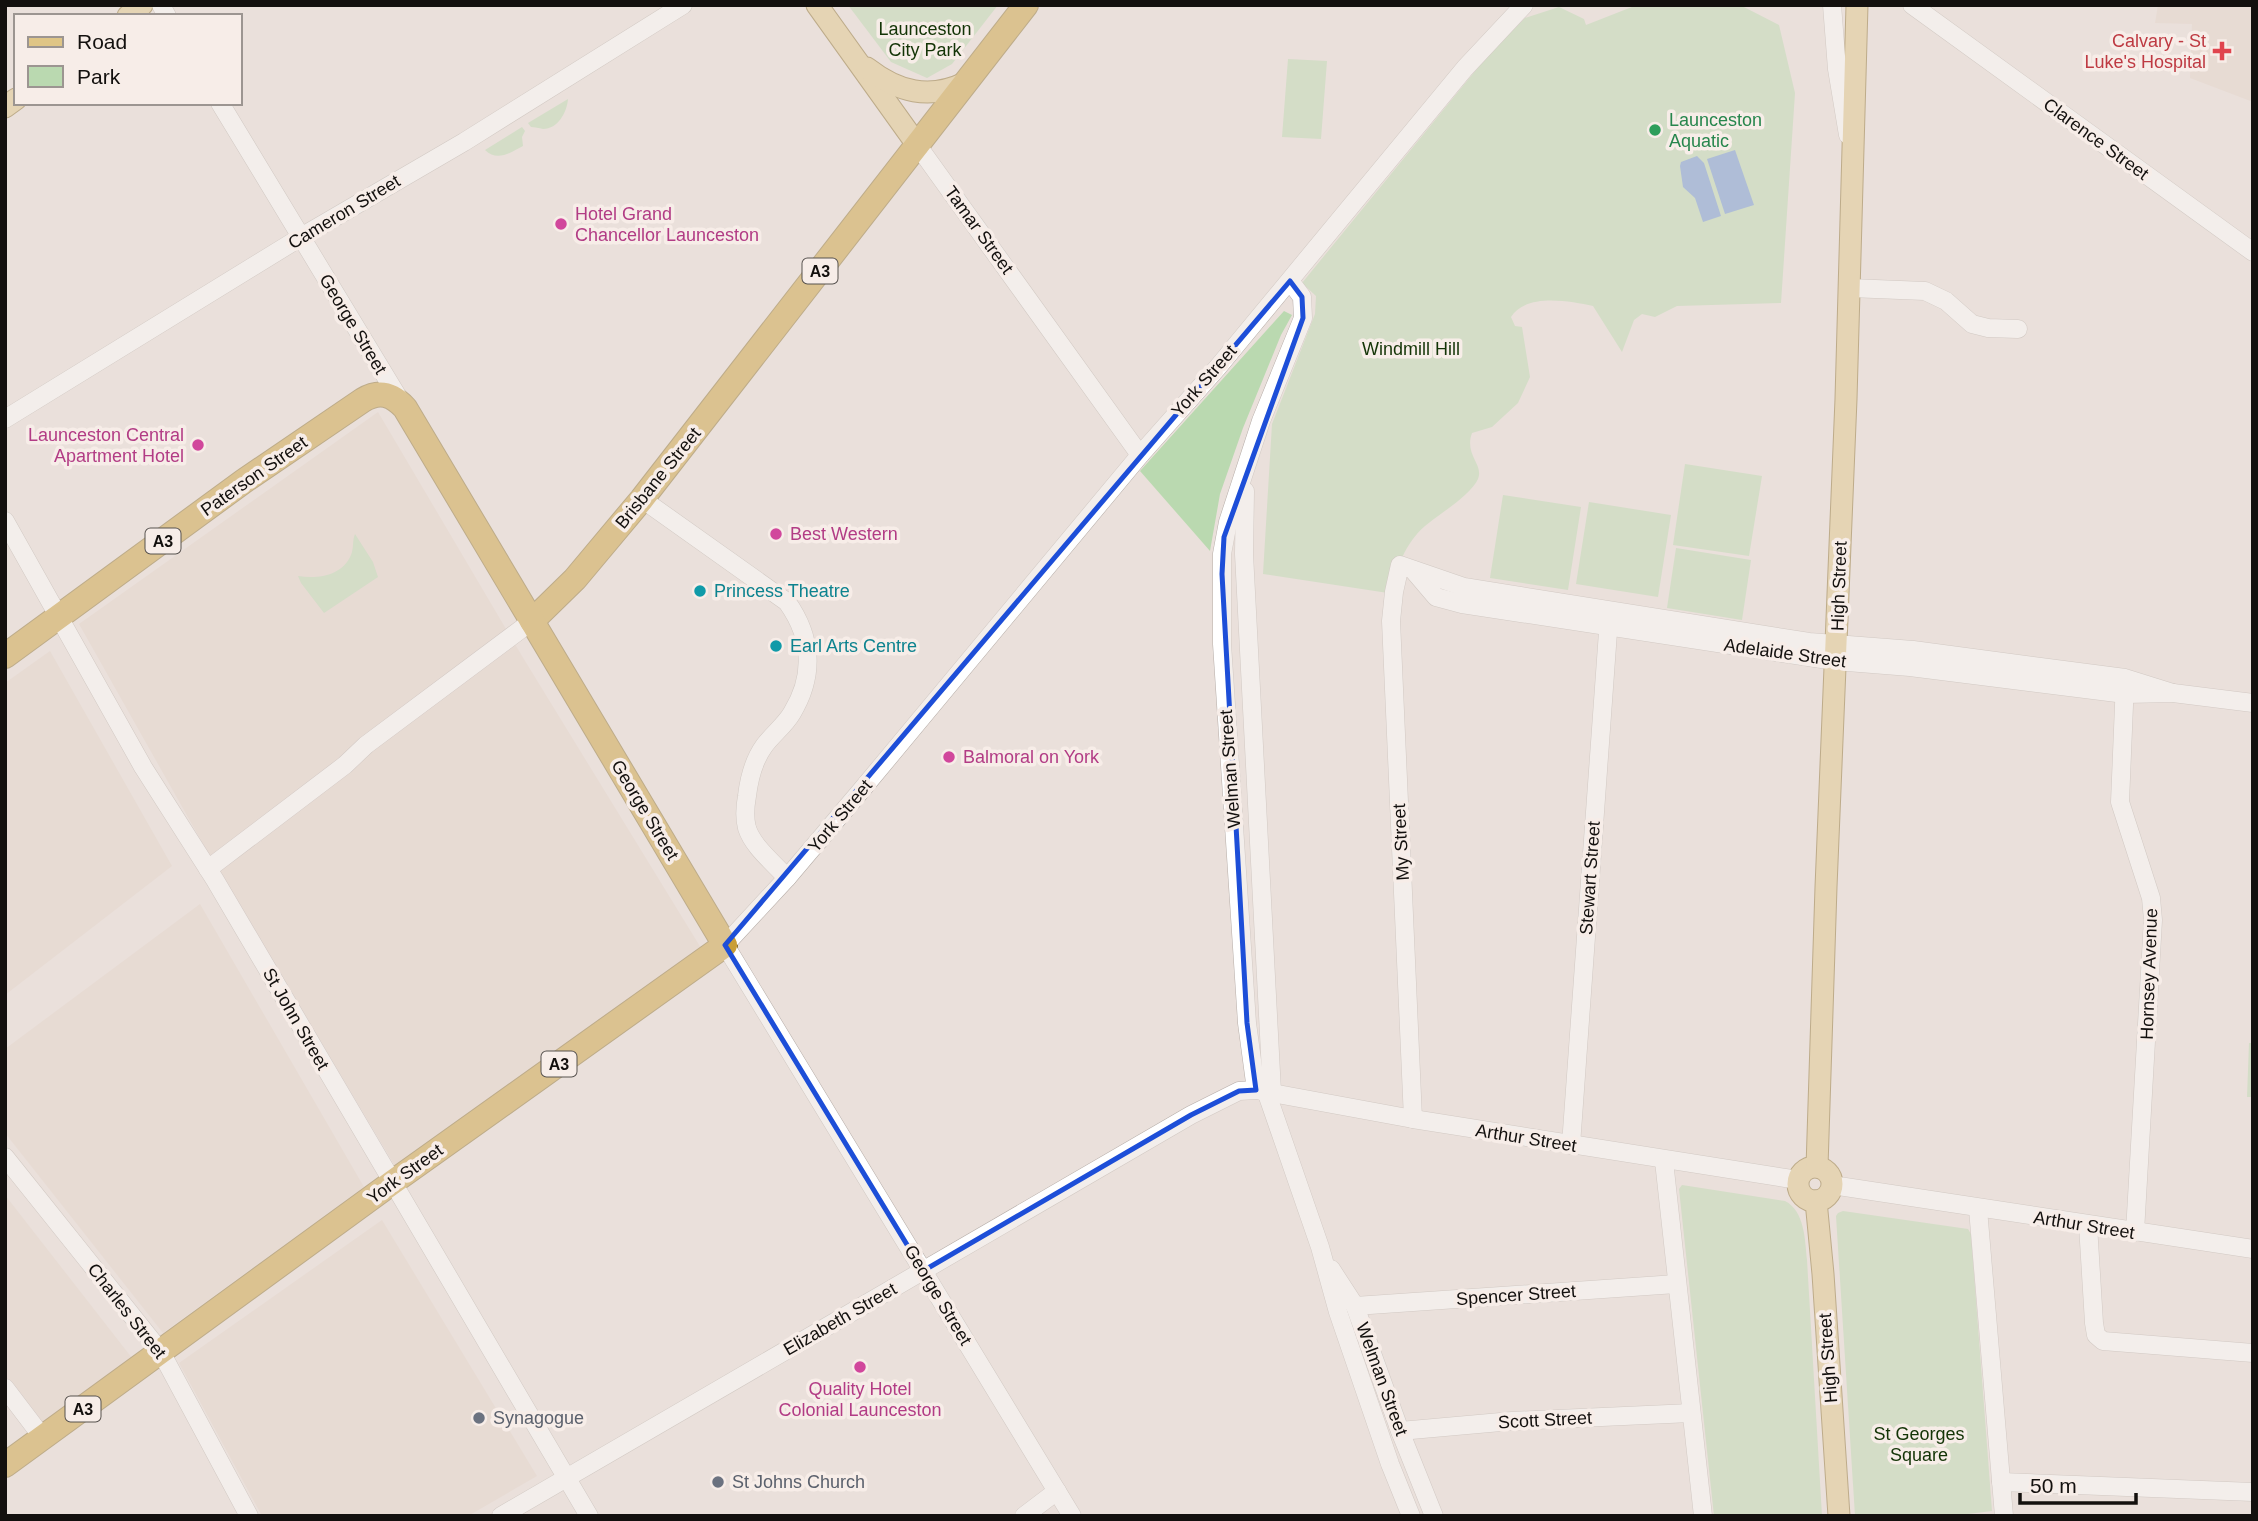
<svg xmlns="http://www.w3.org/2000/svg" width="2258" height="1521" font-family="Arial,sans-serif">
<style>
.built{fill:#e5d4cb}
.green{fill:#bad9b0}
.water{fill:#6893d2}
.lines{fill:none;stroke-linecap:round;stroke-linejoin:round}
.minor-casing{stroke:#b6ada8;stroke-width:19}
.major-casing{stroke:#896c28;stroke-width:23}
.highway-casing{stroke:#896c28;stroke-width:26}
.minor{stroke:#fff;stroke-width:18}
.major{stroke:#dfc586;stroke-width:21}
.highway{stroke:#c99e36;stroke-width:24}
.marked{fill:none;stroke:#1d4ed8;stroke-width:5;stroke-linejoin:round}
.health-dot{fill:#e0444e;stroke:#f7ede8;stroke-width:2.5}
.leisure-dot{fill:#2e9e5b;stroke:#f7ede8;stroke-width:2.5}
.hotel-dot{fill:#d1479c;stroke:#f7ede8;stroke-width:2.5}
.culture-dot{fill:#0f9aa8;stroke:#f7ede8;stroke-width:2.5}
.worship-dot{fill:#6b7280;stroke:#f7ede8;stroke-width:2.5}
.labels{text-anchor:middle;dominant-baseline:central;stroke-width:7;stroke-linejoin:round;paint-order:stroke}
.shield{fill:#f7ede8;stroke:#57524f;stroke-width:2}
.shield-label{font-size:16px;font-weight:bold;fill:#13100e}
.park-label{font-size:18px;fill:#133406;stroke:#f7ede8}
.health-label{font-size:18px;fill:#be3a42;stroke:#f7ede8;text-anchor:end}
.leisure-label{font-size:18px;fill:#27864d;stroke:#f7ede8;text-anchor:start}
.street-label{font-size:18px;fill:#13100e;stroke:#f7ede8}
.hotel-label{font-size:18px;fill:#b23c85;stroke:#f7ede8;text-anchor:start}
.culture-label{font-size:18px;fill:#0d838f;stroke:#f7ede8;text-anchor:start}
.worship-label{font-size:18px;fill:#5b616d;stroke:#f7ede8;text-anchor:start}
</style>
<rect width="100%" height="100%" fill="#eae0db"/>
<!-- built -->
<g class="built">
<path d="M2158,5H2253V102L2190,78L2192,24L2155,23Z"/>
<path d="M378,412L522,656L701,948L395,1166L207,851L79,624Z"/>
<path d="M50,651L172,866L5,995V683Z"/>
<path d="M200,904L364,1187L163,1333L5,1133V1049Z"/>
<path d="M5,1195L132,1358L37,1426L5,1384Z"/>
<path d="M382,1220L537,1476L468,1516H262L179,1363Z"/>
</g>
<!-- green -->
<g class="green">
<path d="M848,5H998L952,64L927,78L891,62Z"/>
<path d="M1637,5H1740L1779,25L1795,93L1781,303L1677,306L1655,317L1642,314L1634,320L1622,352L1593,306C1569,301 1526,293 1511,317L1515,326L1522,327L1530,377L1518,403L1492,427L1472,433C1464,455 1484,464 1478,479C1471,495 1438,515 1425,526C1405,543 1397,569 1388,593L1263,574L1272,424L1315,314L1316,296L1302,283L1489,54L1525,18L1559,7L1584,19L1586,25Z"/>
<path d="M1288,59L1327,61L1321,139L1282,137Z"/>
<path d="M568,99C567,112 558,129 543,129C539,128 535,127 531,127L528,123Z"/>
<path d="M522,127L525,131L522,137L523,146C510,153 497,162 485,150Z"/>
<path d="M1284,311L1292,315L1281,335L1243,428L1220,494L1210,551L1140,471Z"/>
<path d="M1685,464L1762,476L1749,556L1673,545Z"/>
<path d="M1503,495L1581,507L1568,590L1490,578Z"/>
<path d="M1589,502L1671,515L1658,597L1576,584Z"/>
<path d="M355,534L373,562L378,577L324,613L301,583L298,576C318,579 342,576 351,555C354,548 352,541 355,534Z"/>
<path d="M1676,548L1751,560L1742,620L1667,608Z"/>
<path d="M2249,1043H2253V1097H2247Z"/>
<path d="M1682,1185L1785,1201C1805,1211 1805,1241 1807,1260L1822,1516H1714L1679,1189Z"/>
<path d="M1843,1211L1968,1229L1971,1234L1992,1511L1952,1516H1855L1836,1216L1838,1213Z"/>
</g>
<!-- water -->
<g class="water">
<path d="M1735,150L1754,205L1725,214L1707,159Z"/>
<path d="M1697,156L1704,163L1721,216L1703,222L1695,198L1683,187L1680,166L1681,162Z"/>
</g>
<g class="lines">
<defs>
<g id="minor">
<path d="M161,5L167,16"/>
<path d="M1832,5L1837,69L1848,135"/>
<path d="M1912,5L2253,252"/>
<path d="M220,103L401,402"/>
<path d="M918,146L1140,455"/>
<path d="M1850,288L1925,291L1946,301L1972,324L1988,328L2018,329"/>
<path d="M5,419L301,237L464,142L683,5"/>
<path d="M1245,491L1244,554L1272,1092"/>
<path d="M642,499L787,602C812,637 815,675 792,713C785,725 773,734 764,746C754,760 749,779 747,796C745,807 744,817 747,828C753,847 774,863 787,878"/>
<path d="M5,521L143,767L215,880L589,1516"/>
<path d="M1413,570L1436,597L1462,604L1835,661L1910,667L2125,694L2173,693L2253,703"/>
<path d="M2125,681L2120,802L2151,898L2153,920L2135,1232"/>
<path d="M208,869L345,765L366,745L532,621"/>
<path d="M1256,1090L1247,1023L1222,644V554L1228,522L1261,421L1303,318L1302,297L1290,281"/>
<path d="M1266,1091L1320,1247L1338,1312L1390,1464L1411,1516"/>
<path d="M1413,1119L1391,621L1394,592L1400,565L1464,587L1809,642L1913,650L2125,678L2173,693"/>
<path d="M1571,1145L1609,618"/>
<path d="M5,1157L161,1352L249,1516"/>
<path d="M1664,1161L1703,1516"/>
<path d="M1832,1185L2253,1249"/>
<path d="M1978,1209L2004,1516"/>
<path d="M2088,1225L2094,1323L2096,1335L2103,1341L2253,1353"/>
<path d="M1331,1269L1355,1306L1400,1431L1434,1516"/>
<path d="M1355,1306L1676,1284"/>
<path d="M5,1388L43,1438"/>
<path d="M1400,1431L1512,1421L1691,1413"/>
<path d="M2001,1482L2253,1492"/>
<path d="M501,1516L1191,1115L1239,1091L1256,1090L1413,1119L1798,1180"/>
<path d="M1024,1516L1057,1491"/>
<path d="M1072,1516L725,945L787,878L864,787L1140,455L1218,367L1465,68L1524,5"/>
</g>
<g id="major">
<path d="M817,5L918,146"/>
<path d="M128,16L142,5"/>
<path d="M867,68C898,92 929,100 965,83"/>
<path d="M5,107L16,99"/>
<circle cx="1815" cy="1184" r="17"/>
<path d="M1817,1167L1826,887L1846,399L1857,5"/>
<path d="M1816,1201L1823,1274L1839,1516"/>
</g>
<g id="highway">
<path d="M532,621L575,579L642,499L1026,5"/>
<path d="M5,656L244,481L363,400C380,390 392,394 405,408L725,945L393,1182L5,1465"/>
</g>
</defs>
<!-- minor casing -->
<use href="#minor" class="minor-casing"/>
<!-- major casing -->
<use href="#major" class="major-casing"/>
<!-- highway casing -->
<use href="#highway" class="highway-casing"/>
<!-- minor -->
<use href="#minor" class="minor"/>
<!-- major -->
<use href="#major" class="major"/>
<!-- highway -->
<use href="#highway" class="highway"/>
</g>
<!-- marked area -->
<path d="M0 0H2258V1521H0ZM1290,281L1302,297L1303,318L1224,537L1222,574L1247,1023L1256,1090L1239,1091L1191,1115L923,1271L725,945Z" fill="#eae0db" fill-opacity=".55" fill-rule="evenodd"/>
<path class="marked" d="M1290,281L1302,297L1303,318L1224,537L1222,574L1247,1023L1256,1090L1239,1091L1191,1115L923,1271L725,945Z"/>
<!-- markers -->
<path class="health-dot" d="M2218.5 40.5h7v7h7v7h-7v7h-7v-7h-7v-7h7z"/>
<circle class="leisure-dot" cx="1655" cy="130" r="7"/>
<g class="hotel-dot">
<circle cx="561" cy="224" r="7"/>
<circle cx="198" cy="445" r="7"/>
<circle cx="776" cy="534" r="7"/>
<circle cx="949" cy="757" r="7"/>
<circle cx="860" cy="1367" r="7"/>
</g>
<g class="culture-dot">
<circle cx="700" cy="591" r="7"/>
<circle cx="776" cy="646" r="7"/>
</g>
<g class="worship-dot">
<circle cx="479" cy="1418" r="7"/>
<circle cx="718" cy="1482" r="7"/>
</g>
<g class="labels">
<!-- shield labels -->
<g class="shield">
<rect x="802.5" y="258.5" width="35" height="25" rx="5"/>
<rect x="145.5" y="528.5" width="35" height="25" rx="5"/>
<rect x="541.5" y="1051.5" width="35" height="25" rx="5"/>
<rect x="65.5" y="1396.5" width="35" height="25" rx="5"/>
</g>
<g class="shield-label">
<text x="820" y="271">A3</text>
<text x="163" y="541">A3</text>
<text x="559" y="1064">A3</text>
<text x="83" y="1409">A3</text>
</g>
<!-- park labels -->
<g class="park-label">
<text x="925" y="29">Launceston<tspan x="925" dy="21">City Park</tspan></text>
<text x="1411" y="349">Windmill Hill</text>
<text x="1919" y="1434">St Georges<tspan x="1919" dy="21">Square</tspan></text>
</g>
<!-- health labels -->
<g class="health-label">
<text x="2206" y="41">Calvary - St<tspan x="2206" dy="21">Luke's Hospital</tspan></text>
</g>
<!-- leisure labels -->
<g class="leisure-label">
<text x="1669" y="120">Launceston<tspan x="1669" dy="21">Aquatic</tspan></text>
</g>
<!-- street labels -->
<g class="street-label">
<text transform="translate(2096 139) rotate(36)">Clarence Street</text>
<text transform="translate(344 212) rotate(-31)">Cameron Street</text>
<text transform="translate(979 230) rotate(54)">Tamar Street</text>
<text transform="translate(353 324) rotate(59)">George Street</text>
<text transform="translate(1204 381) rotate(-49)">York Street</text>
<text transform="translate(254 476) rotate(-35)">Paterson Street</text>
<text transform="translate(658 478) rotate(-51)">Brisbane Street</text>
<text transform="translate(1839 586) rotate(-88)">High Street</text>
<text transform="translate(1785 653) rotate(8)">Adelaide Street</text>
<text transform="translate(1230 769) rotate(-94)">Welman Street</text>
<text transform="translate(645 810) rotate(59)">George Street</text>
<text transform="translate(840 816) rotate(-50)">York Street</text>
<text transform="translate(1401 842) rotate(-93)">My Street</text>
<text transform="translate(1590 878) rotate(-86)">Stewart Street</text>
<text transform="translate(2149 974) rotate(-88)">Hornsey Avenue</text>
<text transform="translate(296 1019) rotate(60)">St John Street</text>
<text transform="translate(1526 1138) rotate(9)">Arthur Street</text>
<text transform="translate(405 1174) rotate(-36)">York Street</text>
<text transform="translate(2084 1225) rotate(9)">Arthur Street</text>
<text transform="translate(938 1295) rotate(59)">George Street</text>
<text transform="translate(1516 1295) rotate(-4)">Spencer Street</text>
<text transform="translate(127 1311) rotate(52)">Charles Street</text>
<text transform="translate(840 1319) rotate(-30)">Elizabeth Street</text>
<text transform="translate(1828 1358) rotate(-94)">High Street</text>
<text transform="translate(1382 1379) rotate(70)">Welman Street</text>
<text transform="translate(1545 1420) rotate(-3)">Scott Street</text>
</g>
<!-- hotel labels -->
<g class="hotel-label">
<text x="575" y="214">Hotel Grand<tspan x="575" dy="21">Chancellor Launceston</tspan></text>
<text x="184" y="435" text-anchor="end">Launceston Central<tspan x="184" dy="21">Apartment Hotel</tspan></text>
<text x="790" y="534">Best Western</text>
<text x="963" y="757">Balmoral on York</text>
<text x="860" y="1389" text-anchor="middle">Quality Hotel<tspan x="860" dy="21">Colonial Launceston</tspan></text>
</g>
<!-- culture labels -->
<g class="culture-label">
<text x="714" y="591">Princess Theatre</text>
<text x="790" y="646">Earl Arts Centre</text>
</g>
<!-- worship labels -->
<g class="worship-label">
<text x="493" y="1418">Synagogue</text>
<text x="732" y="1482">St Johns Church</text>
</g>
</g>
<!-- border -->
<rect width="2258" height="1521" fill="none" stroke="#13100e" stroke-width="14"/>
<!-- legend -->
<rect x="14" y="14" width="228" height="91" fill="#f7ede8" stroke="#9c9591" stroke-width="2"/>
<rect x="28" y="37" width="35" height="10" fill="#dfc586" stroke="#9c9591" stroke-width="2"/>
<text x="77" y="49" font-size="21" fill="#13100e">Road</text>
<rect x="28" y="66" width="35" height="21" fill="#bad9b0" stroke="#9c9591" stroke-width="2"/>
<text x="77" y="84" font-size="21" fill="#13100e">Park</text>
<!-- scale -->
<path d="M2020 1493v10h116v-10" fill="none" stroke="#13100e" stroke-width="3.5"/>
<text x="2030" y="1493" font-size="21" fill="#13100e" stroke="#f7ede8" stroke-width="5" paint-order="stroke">50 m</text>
</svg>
